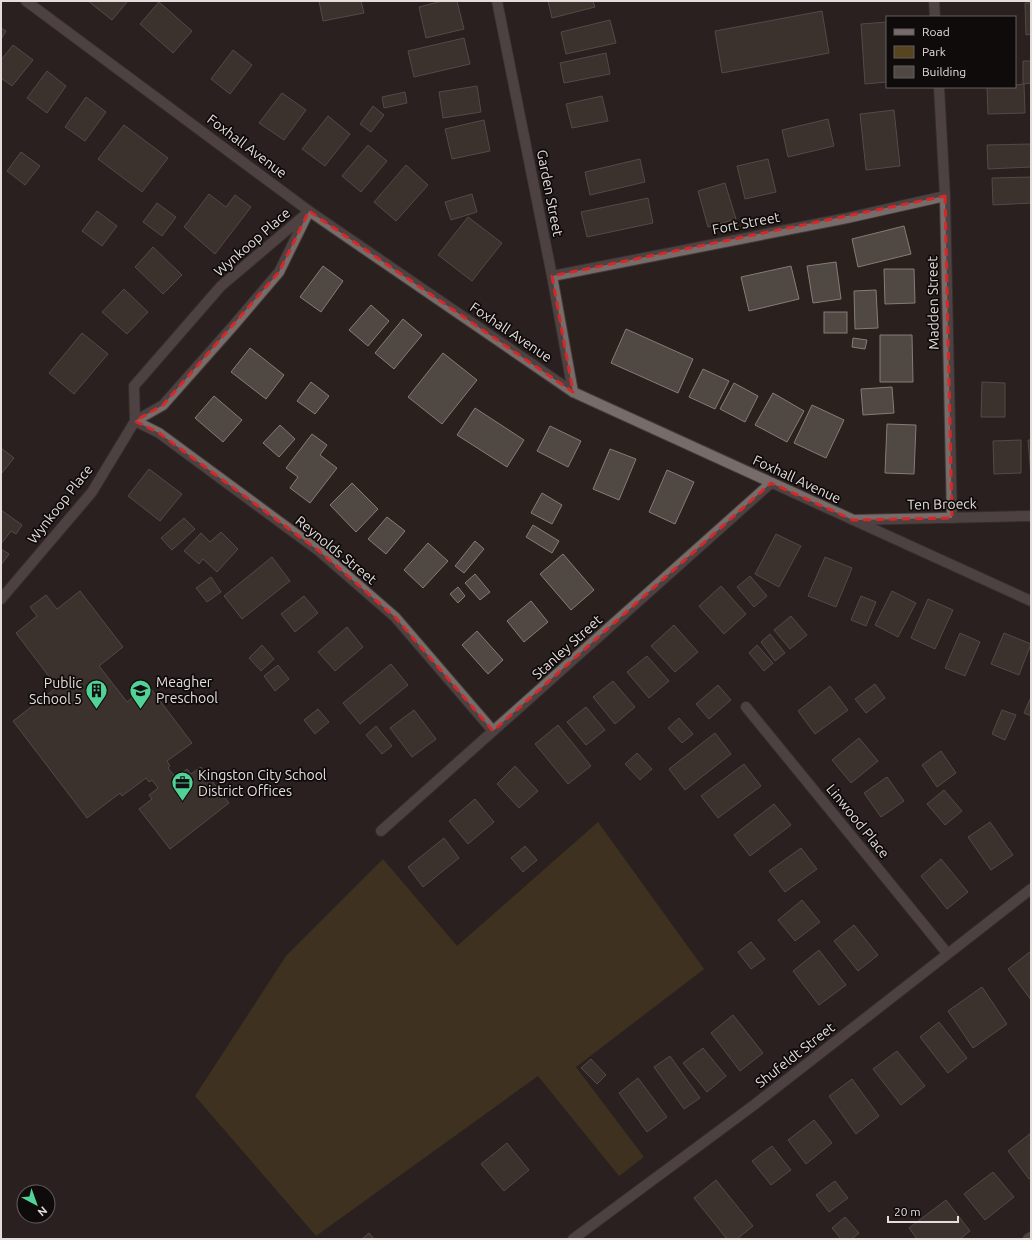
<svg xmlns="http://www.w3.org/2000/svg" width="1032" height="1240" font-family="Ubuntu,sans-serif">
<style>
.green{fill:#57451f}
.building{fill:#504842;stroke:#857c75}
.lines{fill:none;stroke-linecap:round;stroke-linejoin:round}
.minor-casing{stroke:#443d3b;stroke-width:12}
.tertiary-casing{stroke:#443d3b;stroke-width:12}
.minor{stroke:#786c6a;stroke-width:10}
.tertiary{stroke:#786c6a;stroke-width:10}
.marked{fill:none;stroke:#d62828;stroke-width:3;stroke-dasharray:8 5;stroke-linejoin:round}
.labels{text-anchor:middle;dominant-baseline:central;stroke-width:3.5;stroke-linejoin:round;paint-order:stroke}
.street-label{font-size:14px;fill:#e4dddc;stroke:#0f0b0a}
.poi-label{font-size:14px;fill:#e4dddc;stroke:#0f0b0a;text-anchor:start}
</style>
<rect width="100%" height="100%" fill="#2a211f"/>
<!-- green -->
<path class="green" d="M598,822L704,969L576,1067L644,1157L619,1176L538,1076L316,1236L195,1096L286,956L383,859L457,946Z"/>
<!-- building -->
<g class="building">
<path d="M88,1H128L112,20Z"/>
<path d="M319,1H361L364,13L323,21Z"/>
<path d="M442,1H457L464,29L426,38L419,7Z"/>
<path d="M548,1H593L595,7L552,18Z"/>
<path d="M159,2L192,31L173,53L140,24Z"/>
<path d="M1025,3H1031V34L1026,35Z"/>
<path d="M822,11L829,53L722,73L715,31Z"/>
<path d="M610,20L616,43L566,54L561,32Z"/>
<path d="M887,22V82L865,84L861,24Z"/>
<path d="M1,28L6,31L1,39Z"/>
<path d="M464,38L470,64L414,77L408,51Z"/>
<path d="M13,45L33,60L12,86L1,78V60Z"/>
<path d="M233,50L252,65L230,94L211,79Z"/>
<path d="M606,53L610,74L564,83L560,63Z"/>
<path d="M1023,61H1031V83L1023,84Z"/>
<path d="M47,71L66,86L47,113L27,98Z"/>
<path d="M1024,84L1025,113L988,114L987,87H1015V85Z"/>
<path d="M477,86L481,112L443,118L439,92Z"/>
<path d="M405,92L407,103L384,108L382,97Z"/>
<path d="M282,93L306,110L284,140L259,123Z"/>
<path d="M602,96L608,121L572,128L566,104Z"/>
<path d="M86,97L106,112L85,141L65,127Z"/>
<path d="M373,106L384,115L371,132L360,124Z"/>
<path d="M894,110L900,166L866,170L860,114Z"/>
<path d="M328,116L350,134L325,166L302,149Z"/>
<path d="M828,119L834,146L788,157L782,130Z"/>
<path d="M484,120L490,151L452,159L445,129Z"/>
<path d="M124,125L168,158L142,192L98,159Z"/>
<path d="M1031,144V167L988,169L987,145Z"/>
<path d="M368,145L387,161L361,192L342,176Z"/>
<path d="M21,152L40,166L25,185L7,171Z"/>
<path d="M640,159L645,182L590,195L585,172Z"/>
<path d="M768,159L776,192L745,199L737,166Z"/>
<path d="M406,165L428,185L396,221L374,202Z"/>
<path d="M1031,177V203L993,205L992,178Z"/>
<path d="M725,183L736,219L708,227L698,191Z"/>
<path d="M209,194L226,207L235,195L251,207L215,254L184,227Z"/>
<path d="M472,194L477,212L451,220L445,202Z"/>
<path d="M648,198L653,223L587,237L581,212Z"/>
<path d="M157,203L176,217L162,236L143,222Z"/>
<path d="M97,211L117,226L102,246L82,231Z"/>
<path d="M468,217L502,243L472,281L438,255Z"/>
<path d="M904,226L911,254L858,267L852,239Z"/>
<path d="M153,247L182,275L163,294L135,267Z"/>
<path d="M836,262L841,299L813,303L807,266Z"/>
<path d="M323,266L343,281L321,312L300,297Z"/>
<path d="M791,266L799,299L749,311L741,277Z"/>
<path d="M884,269H914L915,303L885,304Z"/>
<path d="M124,289L148,312L127,334L102,312Z"/>
<path d="M876,290L878,328L855,329L854,291Z"/>
<path d="M371,305L389,321L368,346L349,330Z"/>
<rect x="824" y="312" width="23" height="21"/>
<path d="M403,319L422,335L394,369L375,353Z"/>
<path d="M626,329L693,359L678,393L611,363Z"/>
<path d="M82,333L108,354L74,394L49,373Z"/>
<path d="M880,335H912L913,382H880Z"/>
<path d="M853,338L867,340L865,349L852,347Z"/>
<path d="M250,348L284,375L266,399L231,372Z"/>
<path d="M443,353L477,380L442,424L408,397Z"/>
<path d="M703,369L729,381L715,409L689,397Z"/>
<path d="M311,382L329,396L315,414L297,401Z"/>
<path d="M982,382L1005,383V417H981Z"/>
<path d="M734,383L758,396L745,422L720,409Z"/>
<path d="M892,387L894,413L863,415L861,389Z"/>
<path d="M773,393L804,411L787,442L755,425Z"/>
<path d="M214,396L242,420L223,442L195,418Z"/>
<path d="M812,405L844,420L826,458L794,443Z"/>
<path d="M475,408L524,440L507,467L457,435Z"/>
<path d="M887,424L916,425L914,474L885,473Z"/>
<path d="M280,425L295,439L279,457L263,443Z"/>
<path d="M550,426L581,441L568,467L537,451Z"/>
<path d="M312,434L327,445L320,455L337,468L310,503L290,488L298,477L286,468Z"/>
<path d="M1021,440V473L994,474L993,441Z"/>
<path d="M1028,440H1031V475Z"/>
<path d="M1,448L14,458L1,474Z"/>
<path d="M610,449L636,459L619,500L593,489Z"/>
<path d="M149,469L182,494L160,521L128,496Z"/>
<path d="M667,470L694,482L675,524L649,512Z"/>
<path d="M352,483L378,509L356,532L330,505Z"/>
<path d="M542,493L562,505L552,524L531,513Z"/>
<path d="M1,510L22,525L16,534L11,531L1,544Z"/>
<path d="M387,517L405,531L386,554L368,539Z"/>
<path d="M184,518L195,529L172,550L161,538Z"/>
<path d="M533,525L559,541L552,553L526,537Z"/>
<path d="M221,532L238,549L217,572L203,559L199,564L184,551L201,533L210,542Z"/>
<path d="M776,534L801,546L779,587L755,574Z"/>
<path d="M475,541L484,549L464,573L455,566Z"/>
<path d="M428,543L448,561L423,588L404,570Z"/>
<path d="M1,549L9,554L1,565Z"/>
<path d="M563,554L594,590L571,610L540,574Z"/>
<path d="M272,557L290,581L242,619L224,596Z"/>
<path d="M825,557L852,568L836,607L808,596Z"/>
<path d="M475,574L490,592L480,600L465,583Z"/>
<path d="M750,576L767,596L754,607L737,587Z"/>
<path d="M211,577L221,592L207,602L196,588Z"/>
<path d="M721,586L746,614L724,634L699,606Z"/>
<path d="M458,587L465,596L458,603L450,594Z"/>
<path d="M80,591L123,647L99,666L127,702L148,685L192,743L167,761L170,766L168,768L176,778L187,769L191,774L201,767L229,803L170,849L139,809L152,799L149,795L158,788L152,780L149,782L146,778L122,796L120,793L87,818L13,721L57,687L16,633L37,616L30,607L46,595L57,609Z"/>
<path d="M892,591L916,603L898,637L875,625Z"/>
<path d="M304,596L318,613L295,632L281,614Z"/>
<path d="M861,596L876,602L866,626L851,620Z"/>
<path d="M928,599L953,610L935,649L911,638Z"/>
<path d="M531,601L548,622L524,642L507,621Z"/>
<path d="M791,616L807,635L790,649L774,630Z"/>
<path d="M674,625L698,652L675,672L651,646Z"/>
<path d="M347,627L363,647L335,671L318,652Z"/>
<path d="M477,631L503,660L488,674L462,645Z"/>
<path d="M960,633L980,642L965,676L945,668Z"/>
<path d="M1004,633L1031,644L1019,675L991,664Z"/>
<path d="M770,634L785,653L775,661L761,642Z"/>
<path d="M262,645L274,659L261,671L249,658Z"/>
<path d="M757,645L773,663L764,671L749,653Z"/>
<path d="M647,656L669,681L649,698L627,672Z"/>
<path d="M391,664L408,685L360,724L343,703Z"/>
<path d="M278,665L289,679L275,691L264,676Z"/>
<path d="M613,681L635,707L615,724L593,697Z"/>
<path d="M875,684L885,698L866,713L855,699Z"/>
<path d="M718,685L731,700L709,719L696,704Z"/>
<path d="M830,686L848,710L815,734L798,711Z"/>
<path d="M1031,697V716L1024,713Z"/>
<path d="M586,707L605,730L586,745L567,722Z"/>
<path d="M318,709L329,722L315,734L304,720Z"/>
<path d="M414,710L436,739L412,757L390,728Z"/>
<path d="M1002,710L1016,715L1005,740L992,734Z"/>
<path d="M679,718L693,734L682,743L668,728Z"/>
<path d="M558,725L591,766L568,784L535,744Z"/>
<path d="M376,726L392,746L382,754L366,735Z"/>
<path d="M715,733L731,754L685,790L669,769Z"/>
<path d="M859,738L878,761L851,783L832,760Z"/>
<path d="M941,751L956,773L937,787L922,765Z"/>
<path d="M637,753L652,769L640,780L625,764Z"/>
<path d="M744,764L761,786L718,818L701,796Z"/>
<path d="M515,766L538,791L519,808L497,784Z"/>
<path d="M887,777L904,801L881,817L864,793Z"/>
<path d="M944,790L962,811L945,825L927,804Z"/>
<path d="M475,799L494,822L468,844L449,821Z"/>
<path d="M774,804L791,825L750,856L734,835Z"/>
<path d="M990,822L1013,855L991,870L968,837Z"/>
<path d="M444,838L459,858L423,887L408,867Z"/>
<path d="M525,846L537,860L523,872L511,858Z"/>
<path d="M801,848L817,869L785,892L769,871Z"/>
<path d="M941,859L968,892L947,909L921,876Z"/>
<path d="M802,900L820,922L795,941L778,920Z"/>
<path d="M854,925L878,955L858,971L834,941Z"/>
<path d="M751,942L765,959L751,969L738,952Z"/>
<path d="M819,950L846,985L819,1005L793,971Z"/>
<path d="M1031,951V1000L1008,969Z"/>
<path d="M982,987L1007,1024L973,1048L948,1011Z"/>
<path d="M733,1015L763,1053L740,1071L711,1033Z"/>
<path d="M939,1022L967,1058L948,1073L920,1037Z"/>
<path d="M703,1048L726,1076L707,1092L683,1063Z"/>
<path d="M897,1051L925,1086L901,1105L873,1069Z"/>
<path d="M670,1056L700,1098L684,1109L654,1067Z"/>
<path d="M591,1059L606,1075L597,1084L581,1068Z"/>
<path d="M638,1078L667,1117L647,1132L619,1093Z"/>
<path d="M852,1079L879,1116L856,1134L829,1096Z"/>
<path d="M814,1120L832,1143L806,1164L788,1140Z"/>
<path d="M1031,1133V1177L1029,1179L1008,1151Z"/>
<path d="M507,1143L529,1170L504,1191L481,1164Z"/>
<path d="M772,1146L791,1170L771,1185L752,1161Z"/>
<path d="M993,1172L1014,1197L985,1220L964,1194Z"/>
<path d="M716,1180L753,1226L737,1239H727L694,1198Z"/>
<path d="M835,1181L848,1198L829,1212L816,1195Z"/>
<path d="M946,1200L970,1231L960,1239H917L909,1228Z"/>
<path d="M845,1217L859,1233L852,1239H841L832,1228Z"/>
<path d="M369,1233L374,1239H362Z"/>
</g>
<g class="lines">
<defs>
<g id="minor">
<path d="M497,1L552,276L573,392"/>
<path d="M934,1L935,17"/>
<path d="M939,87L945,196L952,518"/>
<path d="M552,276L847,218L945,196"/>
<path d="M135,421L159,433L319,551L395,617L493,731"/>
<path d="M135,421L134,386L221,286L306,214"/>
<path d="M853,520L1031,516"/>
<path d="M1,599L92,492L135,421L163,405L233,326L279,272L309,211"/>
<path d="M746,707L947,953"/>
<path d="M381,831L771,483"/>
<path d="M573,1239L754,1105L1031,889"/>
<path d="M1028,1239L1031,1237"/>
</g>
<path id="tertiary" d="M26,1L309,211L573,392L1031,601"/>
</defs>
<!-- minor casing -->
<use href="#minor" class="minor-casing"/>
<!-- tertiary casing -->
<use href="#tertiary" class="tertiary-casing"/>
<!-- minor -->
<use href="#minor" class="minor"/>
<!-- tertiary -->
<use href="#tertiary" class="tertiary"/>
</g>
<!-- marked area -->
<path d="M0 0H1032V1240H0ZM945,196L952,518L853,520L771,483L493,731L395,617L319,551L159,433L135,421L163,405L279,272L309,211L573,392L552,276Z" fill="#2a211f" fill-opacity=".55" fill-rule="evenodd"/>
<path class="marked" d="M945,196L952,518L853,520L771,483L493,731L395,617L319,551L159,433L135,421L163,405L279,272L309,211L573,392L552,276Z"/>
<!-- icons -->
<defs>
<symbol id="school-pin" viewBox="-11 -11 22 30"><path d="M0 17L-7.5 6A9.5 9.5 0 1 1 7.5 6Z" fill="#51d397" stroke="#0f0b0a"/><path d="M0-5L7-2L0 1L-7-2ZM-4 1L0 2.5L4 1V4Q0 6-4 4Z" fill="#111"/></symbol>
<symbol id="building-pin" viewBox="-11 -11 22 30"><path d="M0 17L-7.5 6A9.5 9.5 0 1 1 7.5 6Z" fill="#51d397" stroke="#0f0b0a"/><path d="M-4-6H4V6H1V3H-1V6H-4ZM-2.5-4.3h1.7v1.8h-1.7ZM.8-4.3h1.7v1.8H.8ZM-2.5-1h1.7V.8h-1.7ZM.8-1h1.7V.8H.8Z" fill="#111"/></symbol>
<symbol id="office-pin" viewBox="-11 -11 22 30"><path d="M0 17L-7.5 6A9.5 9.5 0 1 1 7.5 6Z" fill="#51d397" stroke="#0f0b0a"/><path d="M-6-3h4V-5.5h4V-3h4V5H-6ZM-1-4.5V-3h2v-1.5ZM-6 0V1H6V0Z" fill="#111"/></symbol>
</defs>
<g fill-rule="evenodd">
<use href="#school-pin" x="128" y="678" width="25" height="34"/>
<use href="#building-pin" x="84" y="678" width="25" height="34"/>
<use href="#office-pin" x="170" y="770" width="25" height="34"/>
</g>
<g class="labels">
<!-- street labels -->
<g class="street-label">
<text transform="translate(247 146) rotate(37)">Foxhall Avenue</text>
<text transform="translate(550 193) rotate(79)">Garden Street</text>
<text transform="translate(746 223) rotate(-11)">Fort Street</text>
<text transform="translate(252 242) rotate(-41)">Wynkoop Place</text>
<text transform="translate(933 303) rotate(-91)">Madden Street</text>
<text transform="translate(511 332) rotate(34)">Foxhall Avenue</text>
<text transform="translate(797 479) rotate(25)">Foxhall Avenue</text>
<text transform="translate(60 504) rotate(-52)">Wynkoop Place</text>
<text transform="translate(942 504) rotate(-1)">Ten Broeck</text>
<text transform="translate(336 550) rotate(39)">Reynolds Street</text>
<text transform="translate(567 647) rotate(-42)">Stanley Street</text>
<text transform="translate(858 821) rotate(51)">Linwood Place</text>
<text transform="translate(795 1055) rotate(-38)">Shufeldt Street</text>
</g>
<!-- poi labels -->
<g class="poi-label">
<text x="156" y="682">Meagher<tspan x="156" dy="16">Preschool</tspan></text>
<text x="82" y="683" text-anchor="end">Public<tspan x="82" dy="16">School 5</tspan></text>
<text x="198" y="775">Kingston City School<tspan x="198" dy="16">District Offices</tspan></text>
</g>
</g>
<!-- border -->
<rect width="1032" height="1240" fill="none" stroke="#e4dddc" stroke-width="4"/>
<!-- legend -->
<rect x="886" y="16" width="130" height="72" fill="#0f0b0a" stroke="#645f5e"/>
<rect x="894" y="29" width="20" height="6" fill="#786c6a" stroke="#645f5e"/>
<text x="922" y="36" font-size="12" fill="#e4dddc">Road</text>
<rect x="894" y="46" width="20" height="12" fill="#57451f" stroke="#645f5e"/>
<text x="922" y="56" font-size="12" fill="#e4dddc">Park</text>
<rect x="894" y="66" width="20" height="12" fill="#504842" stroke="#645f5e"/>
<text x="922" y="76" font-size="12" fill="#e4dddc">Building</text>
<!-- north arrow -->
<g transform="translate(36 1204) rotate(139)"><circle r="19" fill="#0f0b0a" stroke="#645f5e"/>
<path d="M0-3L7 15L0 10L-7 15Z" fill="#51d397"/>
<text y="-6" font-size="11" font-weight="bold" text-anchor="middle" fill="#e4dddc">N</text>
</g>
<!-- scale -->
<path d="M888 1216v6h70v-6" fill="none" stroke="#e4dddc" stroke-width="2"/>
<text x="894" y="1216" font-size="12" fill="#e4dddc" stroke="#0f0b0a" stroke-width="3" paint-order="stroke">20 m</text>
</svg>
